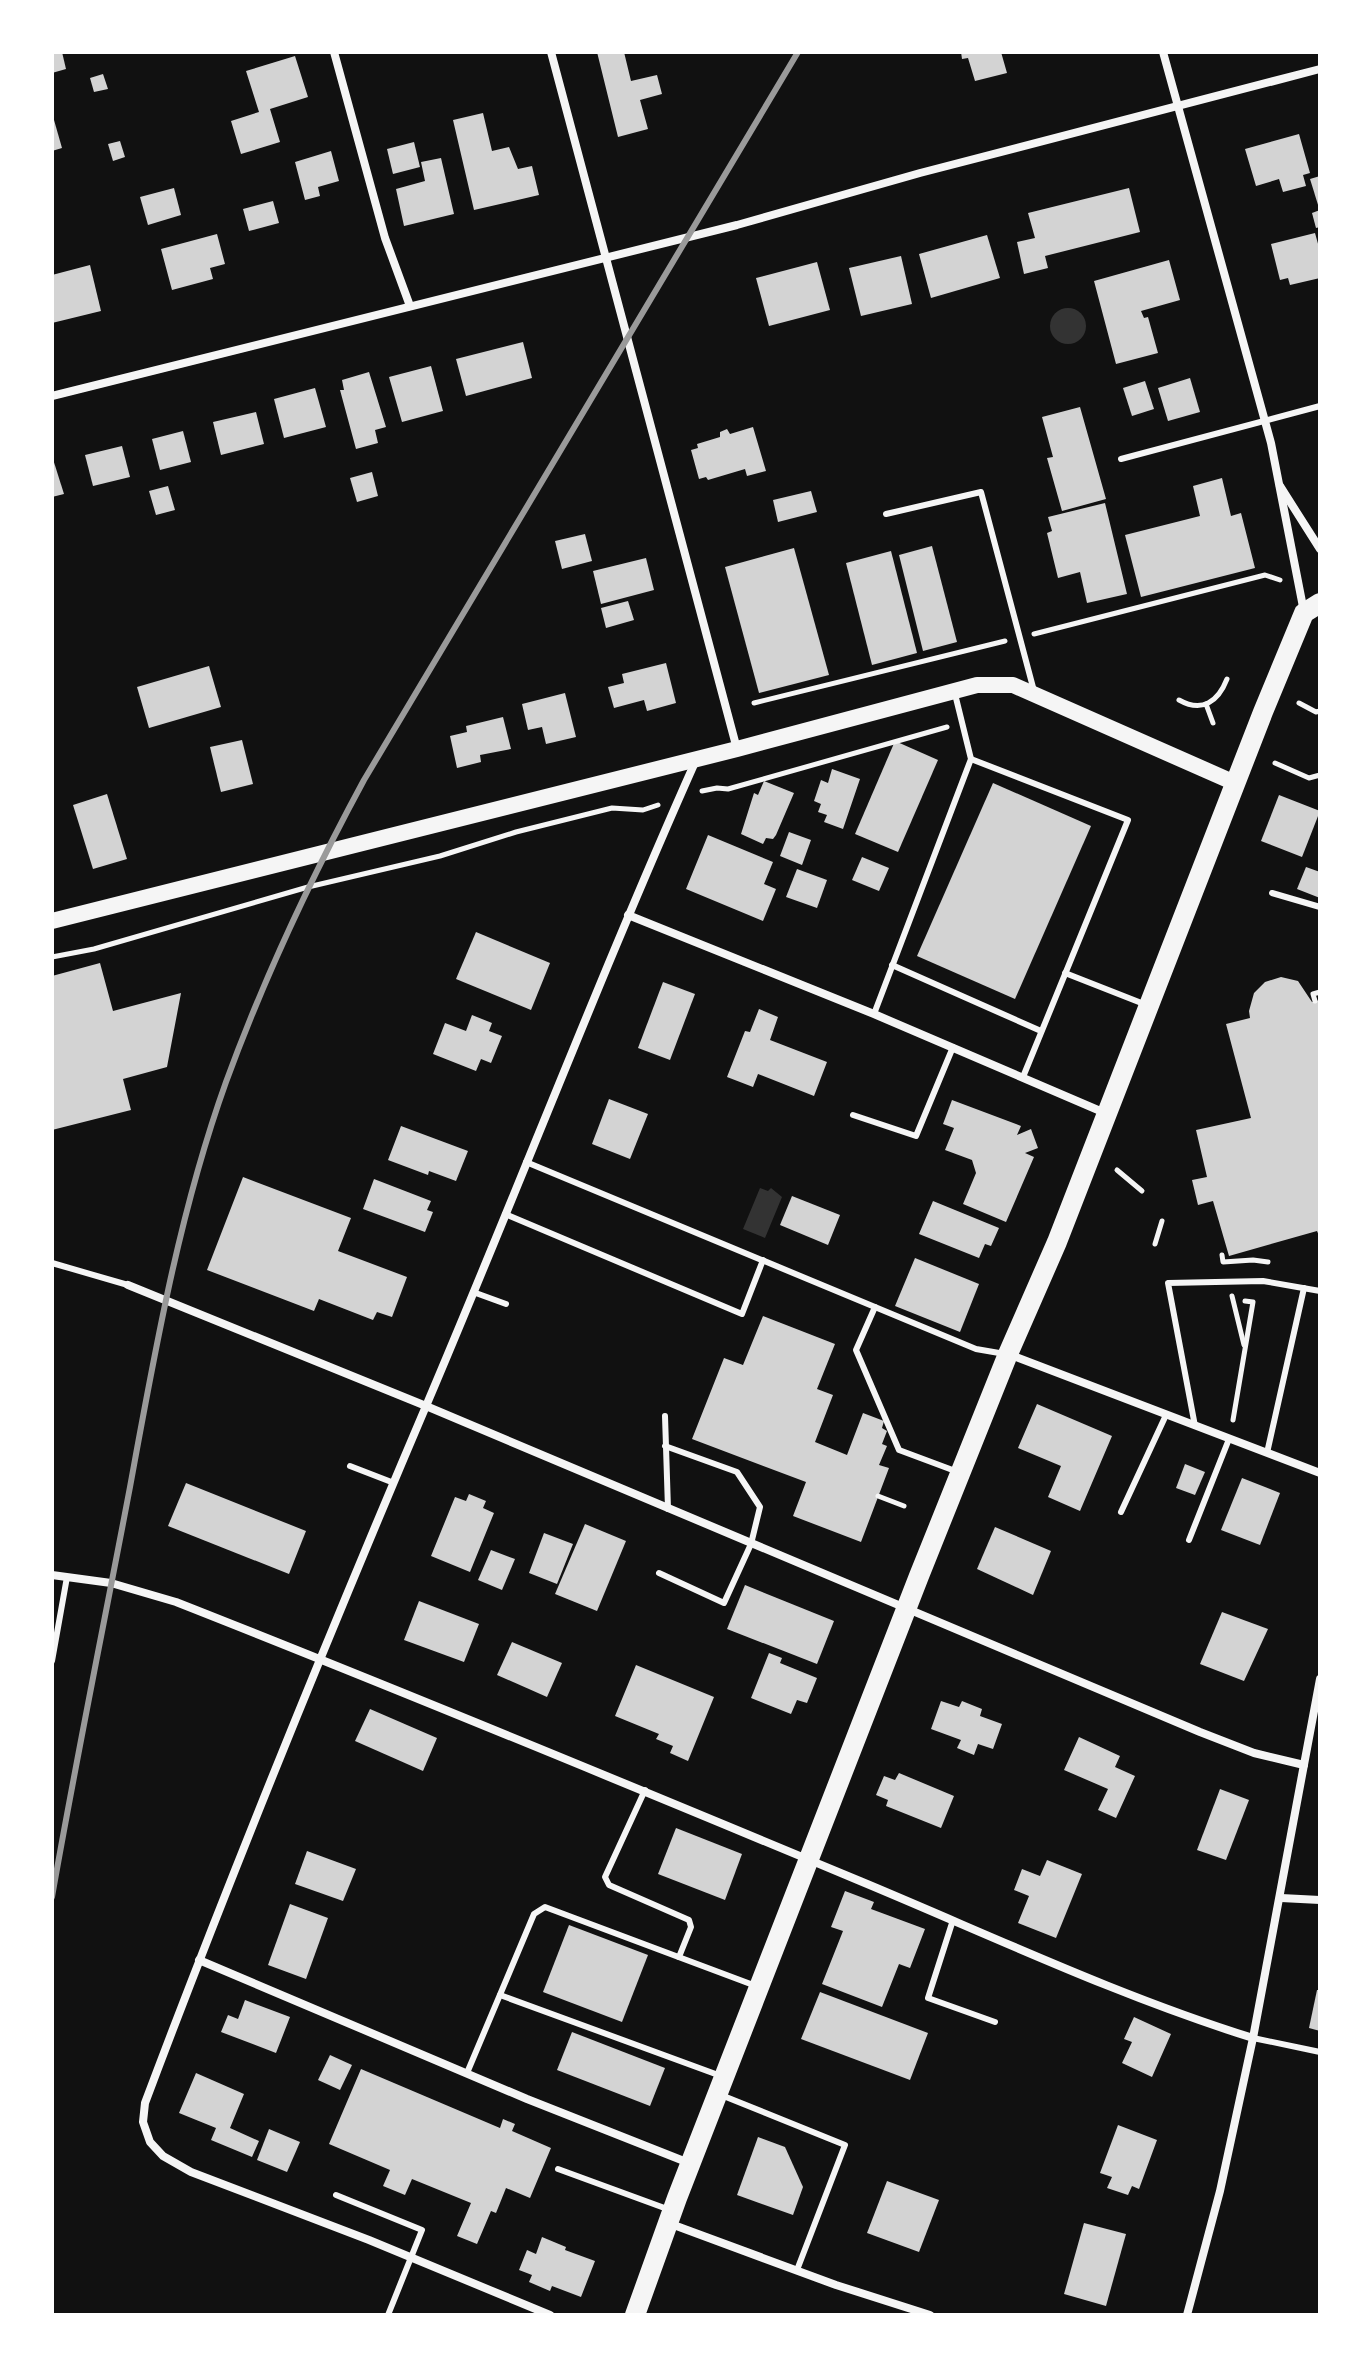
<svg xmlns="http://www.w3.org/2000/svg" width="1372" height="2367" font-family="'Work Sans',sans-serif">
<style>
.water{fill:#333}
.building{fill:#d3d3d3}
.lines{fill:none;stroke-linecap:round;stroke-linejoin:round}
.path{stroke:#f5f5f5;stroke-width:5}
.service{stroke:#f5f5f5;stroke-width:6}
.minor{stroke:#f5f5f5;stroke-width:8}
.secondary{stroke:#f5f5f5;stroke-width:16}
.primary{stroke:#f5f5f5;stroke-width:20}
.rail{stroke:#9a9a9a;stroke-width:6}
</style>
<rect width="100%" height="100%" fill="#111"/>
<!-- water -->
<g class="water">
<circle cx="1068" cy="326" r="18"/>
<path d="M760,1188L768,1191L771,1188L782,1197L765,1238L743,1229Z"/>
</g>
<!-- building -->
<g class="building">
<path d="M52,52H62L66,69L52,73Z"/>
<path d="M597,52H624L631,81L657,75L662,94L640,100L648,129L618,137Z"/>
<path d="M961,52H1001L1007,73L975,81L968,58L962,59Z"/>
<path d="M295,56L308,97L270,109L280,142L241,154L231,121L259,112L246,71Z"/>
<path d="M103,74L108,89L94,92L90,78Z"/>
<path d="M52,113L62,148L52,151Z"/>
<path d="M483,113L492,151L509,147L518,169L532,166L539,195L474,210L453,120Z"/>
<path d="M1299,134L1310,173L1303,175L1306,186L1283,192L1279,179L1256,186L1245,149Z"/>
<path d="M120,141L125,157L113,161L108,144Z"/>
<path d="M414,142L420,167L393,174L387,149Z"/>
<path d="M331,151L339,181L318,187L320,196L305,200L295,162Z"/>
<path d="M441,158L454,214L404,226L396,189L425,181L421,162Z"/>
<path d="M1320,176V208H1319L1310,179Z"/>
<path d="M174,188L181,215L148,225L140,197Z"/>
<path d="M1129,188L1140,232L1045,256L1048,268L1024,274L1017,242L1035,238L1028,213Z"/>
<path d="M273,201L279,223L249,231L243,209Z"/>
<path d="M1320,210V227L1316,228L1312,213Z"/>
<path d="M1315,233L1320,251V278L1290,285L1288,278L1280,280L1271,244Z"/>
<path d="M217,234L225,264L210,268L213,279L172,290L161,249Z"/>
<path d="M987,235L1000,278L931,298L919,254Z"/>
<path d="M901,256L912,304L861,316L849,268Z"/>
<path d="M1169,260L1180,300L1141,311L1144,318L1148,317L1158,353L1116,364L1094,281Z"/>
<path d="M817,262L830,310L769,326L756,278Z"/>
<path d="M90,265L101,311L52,323V275Z"/>
<path d="M523,342L532,378L466,396L456,359Z"/>
<path d="M431,366L443,411L402,422L389,377Z"/>
<path d="M369,372L386,427L375,430L378,443L356,449L340,390H344L342,380Z"/>
<path d="M1190,378L1200,412L1168,421L1158,388Z"/>
<path d="M1145,381L1154,409L1132,416L1123,388Z"/>
<path d="M315,388L326,427L284,438L274,399Z"/>
<path d="M1080,407L1106,499L1062,511L1047,458L1053,457L1042,417Z"/>
<path d="M256,412L264,444L221,455L213,422Z"/>
<path d="M753,427L766,471L747,476L745,469L708,480L706,477L699,479L691,450L698,448L697,444L720,437V432L727,429L730,434Z"/>
<path d="M183,431L191,462L160,470L152,439Z"/>
<path d="M122,446L130,477L93,486L85,455Z"/>
<path d="M52,456L64,494L52,497Z"/>
<path d="M372,472L378,496L357,502L350,478Z"/>
<path d="M1222,478L1231,516L1241,513L1255,568L1141,597L1125,535L1200,516L1193,486Z"/>
<path d="M168,486L175,510L156,515L149,491Z"/>
<path d="M811,491L817,512L778,522L773,500Z"/>
<path d="M1105,503L1127,594L1087,603L1080,572L1058,578L1047,533L1052,531L1048,517Z"/>
<path d="M585,534L592,561L562,569L555,541Z"/>
<path d="M932,546L957,642L923,651L899,555Z"/>
<path d="M794,548L829,675L759,693L725,567Z"/>
<path d="M891,551L917,653L872,665L846,563Z"/>
<path d="M646,558L654,590L601,604L593,571Z"/>
<path d="M628,601L634,620L606,628L601,608Z"/>
<path d="M666,663L676,703L647,711L644,700L614,708L608,687L624,683L622,674Z"/>
<path d="M209,666L221,707L149,728L137,687Z"/>
<path d="M565,693L576,737L546,744L542,727L528,730L522,704Z"/>
<path d="M503,717L511,749L480,755L481,762L457,768L450,736L467,732L466,726Z"/>
<path d="M242,740L253,784L221,792L210,747Z"/>
<path d="M895,741L938,760L898,852L855,834Z"/>
<path d="M832,769L860,779L843,829L824,822L827,815L818,812L821,804L814,801L821,780L828,783Z"/>
<path d="M764,781L794,793L776,835L773,839L766,838L763,844L741,834L754,793L758,795Z"/>
<path d="M993,783L1091,826L1015,999L917,956Z"/>
<path d="M107,794L127,859L93,869L73,805Z"/>
<path d="M1279,795L1320,811L1302,857L1261,841Z"/>
<path d="M789,832L811,840L802,865L780,856Z"/>
<path d="M708,835L773,862L764,884L776,889L763,921L686,889Z"/>
<path d="M862,857L889,868L879,891L852,880Z"/>
<path d="M1306,867L1320,872V898L1297,889Z"/>
<path d="M797,869L827,880L817,908L786,897Z"/>
<path d="M476,932L550,963L531,1010L456,979Z"/>
<path d="M100,963L113,1011L181,993L167,1067L123,1079L131,1110L52,1130V976Z"/>
<path d="M1281,977L1298,981L1312,1002L1320,1000V1238L1317,1231L1229,1256L1213,1201L1198,1205L1192,1180L1207,1177L1196,1130L1251,1118L1226,1024L1250,1018L1249,1011L1254,993L1265,982Z"/>
<path d="M663,982L695,994L670,1060L638,1048Z"/>
<path d="M759,1009L778,1017L770,1040L827,1062L814,1096L758,1074L753,1087L727,1077L745,1031L750,1032Z"/>
<path d="M472,1015L492,1023L489,1031L502,1036L491,1063L481,1059L476,1071L433,1054L445,1023L466,1031Z"/>
<path d="M609,1099L648,1114L630,1159L592,1144Z"/>
<path d="M952,1100L1021,1126L1017,1135L1031,1129L1038,1148L1025,1153L1034,1157L1006,1222L963,1204L976,1173L972,1160L945,1150L954,1128L943,1124Z"/>
<path d="M401,1126L468,1151L456,1181L429,1171L428,1175L388,1160Z"/>
<path d="M243,1177L351,1218L338,1251L407,1277L392,1317L377,1312L373,1320L319,1299L314,1311L207,1270Z"/>
<path d="M374,1179L431,1201L427,1210L433,1212L425,1232L363,1209Z"/>
<path d="M792,1196L840,1215L828,1245L780,1225Z"/>
<path d="M933,1201L999,1228L991,1246L985,1244L979,1258L919,1234Z"/>
<path d="M915,1258L979,1284L960,1332L895,1306Z"/>
<path d="M763,1316L835,1344L817,1389L833,1395L815,1442L847,1455L863,1413L884,1421L882,1428L887,1431L882,1444L887,1446L879,1465L889,1468L861,1542L793,1516L806,1482L692,1439L724,1358L743,1365Z"/>
<path d="M1037,1404L1112,1436L1080,1511L1048,1497L1061,1466L1018,1448Z"/>
<path d="M1185,1464L1205,1472L1195,1495L1176,1488Z"/>
<path d="M1242,1478L1280,1493L1260,1545L1221,1530Z"/>
<path d="M186,1483L306,1531L289,1574L168,1526Z"/>
<path d="M469,1494L486,1501L483,1508L494,1513L470,1572L431,1556L455,1497L466,1501Z"/>
<path d="M585,1524L626,1541L597,1611L555,1594Z"/>
<path d="M995,1527L1051,1551L1033,1595L977,1569Z"/>
<path d="M544,1533L573,1544L557,1584L529,1573Z"/>
<path d="M491,1550L515,1559L502,1590L478,1580Z"/>
<path d="M745,1585L834,1621L817,1664L727,1629Z"/>
<path d="M419,1601L479,1624L464,1662L404,1640Z"/>
<path d="M1222,1612L1268,1629L1244,1681L1200,1664Z"/>
<path d="M512,1642L562,1663L547,1697L497,1675Z"/>
<path d="M769,1653L782,1658L780,1663L817,1678L807,1703L797,1700L791,1714L751,1698Z"/>
<path d="M636,1665L714,1697L688,1761L670,1753L673,1746L656,1739L659,1734L615,1716Z"/>
<path d="M941,1701L959,1707L962,1701L982,1709L980,1716L1002,1724L993,1749L978,1744L974,1755L957,1748L961,1740L931,1729Z"/>
<path d="M370,1709L437,1738L423,1771L355,1741Z"/>
<path d="M1079,1737L1120,1756L1115,1767L1135,1776L1116,1818L1098,1810L1108,1789L1064,1770Z"/>
<path d="M899,1773L954,1796L941,1828L886,1806L888,1800L876,1795L884,1776L895,1780Z"/>
<path d="M1220,1789L1249,1800L1226,1860L1197,1850Z"/>
<path d="M676,1828L742,1854L725,1900L658,1874Z"/>
<path d="M307,1851L356,1869L343,1901L295,1884Z"/>
<path d="M1047,1860L1082,1874L1056,1938L1018,1923L1029,1896L1014,1890L1022,1869L1040,1876Z"/>
<path d="M845,1891L874,1902L871,1909L925,1929L910,1968L899,1964L882,2007L822,1984L843,1931L831,1927Z"/>
<path d="M290,1904L328,1918L306,1979L268,1965Z"/>
<path d="M569,1925L648,1955L622,2022L543,1992Z"/>
<path d="M1317,1990H1320V2031L1309,2028Z"/>
<path d="M820,1992L928,2033L910,2080L801,2039Z"/>
<path d="M245,2000L290,2017L276,2053L221,2032L228,2015L238,2019Z"/>
<path d="M1134,2017L1171,2034L1152,2077L1122,2063L1132,2042L1124,2039Z"/>
<path d="M572,2032L665,2068L650,2106L557,2070Z"/>
<path d="M330,2055L352,2065L340,2090L318,2080Z"/>
<path d="M361,2069L500,2128L503,2119L515,2124L512,2131L551,2148L530,2198L506,2188L496,2213L491,2211L477,2244L457,2236L471,2203L412,2179L405,2195L383,2186L390,2170L329,2144Z"/>
<path d="M196,2073L244,2094L230,2128L259,2141L252,2157L211,2140L216,2128L179,2113Z"/>
<path d="M1118,2125L1157,2140L1139,2189L1132,2186L1128,2195L1107,2188L1112,2177L1100,2173Z"/>
<path d="M269,2129L300,2142L287,2172L257,2160Z"/>
<path d="M758,2137L785,2147L803,2187L793,2215L737,2195Z"/>
<path d="M887,2181L939,2200L919,2252L867,2233Z"/>
<path d="M1084,2223L1126,2234L1106,2306L1064,2294Z"/>
<path d="M542,2237L566,2247L565,2250L595,2261L581,2297L552,2286L550,2291L529,2282L532,2275L519,2270L527,2250L536,2254Z"/>
</g>
<g class="lines">
<!-- path -->
<g class="path">
<path d="M1034,634L1265,575L1280,580"/>
<path d="M1179,700C1202,713 1218,702 1227,679"/>
<path d="M754,703L1005,641"/>
<path d="M1299,703L1316,712L1320,711"/>
<path d="M1206,704L1213,723"/>
<path d="M1275,763L1309,778L1320,775"/>
<path d="M702,791L717,788L728,789L947,727"/>
<path d="M52,957L94,949L308,887L440,856L516,832L612,808L643,810L658,805"/>
<path d="M1315,1001L1313,994L1320,992"/>
<path d="M1117,1170L1142,1191"/>
<path d="M1155,1244L1162,1221"/>
<path d="M1222,1255L1223,1262L1253,1260L1268,1262"/>
<path d="M1232,1296L1244,1345"/>
<path d="M1233,1420L1253,1302L1245,1301"/>
<path d="M878,1496L904,1506"/>
</g>
<!-- service -->
<g class="service">
<path d="M1121,459L1320,406"/>
<path d="M886,514L981,492L1034,691"/>
<path d="M971,759L1128,820L1023,1077"/>
<path d="M1272,893L1320,907"/>
<path d="M892,965L1041,1031"/>
<path d="M1065,973L1144,1004"/>
<path d="M874,1014L971,759L955,694"/>
<path d="M853,1115L916,1136L953,1047"/>
<path d="M526,1162L976,1349L1005,1354"/>
<path d="M505,1214L742,1314L763,1260"/>
<path d="M52,1263L128,1285"/>
<path d="M473,1292L506,1304"/>
<path d="M875,1307L856,1350L899,1450L958,1472"/>
<path d="M665,1416L668,1509"/>
<path d="M1195,1426L1168,1283L1263,1281L1320,1291"/>
<path d="M1267,1453L1304,1288"/>
<path d="M350,1466L394,1483"/>
<path d="M1121,1512L1166,1415"/>
<path d="M1189,1540L1229,1439"/>
<path d="M659,1573L724,1603L751,1544L760,1507L737,1472L665,1446"/>
<path d="M52,1661L67,1577"/>
<path d="M645,1790L605,1877L609,1885L689,1920L691,1927L679,1957"/>
<path d="M953,1920L928,1998L995,2022"/>
<path d="M500,1995L721,2076"/>
<path d="M1253,2038L1320,2052"/>
<path d="M467,2073L534,1914L545,1907L756,1986"/>
<path d="M721,2095L845,2145L797,2270"/>
<path d="M558,2169L670,2210"/>
<path d="M336,2195L422,2230L388,2315"/>
</g>
<!-- minor -->
<g class="minor">
<path d="M334,52L385,238L410,306"/>
<path d="M551,52L737,749"/>
<path d="M1163,52L1271,443L1304,612"/>
<path d="M52,396L737,225L920,173L1320,69"/>
<path d="M1280,486L1320,549"/>
<path d="M628,915L874,1014L1105,1113"/>
<path d="M128,1285L426,1406L1200,1732L1254,1753L1304,1765"/>
<path d="M1011,1355L1320,1473"/>
<path d="M52,1575L111,1583L176,1602C405,1692 632,1786 860,1881C990,1935 1118,1996 1253,2038"/>
<path d="M1281,1898L1320,1900"/>
<path d="M199,1960L527,2099L689,2163"/>
<path d="M671,2224L836,2285L930,2315"/>
<path d="M550,2315L369,2240L191,2172L163,2156L150,2142L143,2122L145,2103C234,1866 330,1632 429,1399C519,1187 602,971 696,760"/>
<path d="M1187,2315L1220,2191L1253,2038L1320,1679"/>
</g>
<!-- secondary -->
<path class="secondary" d="M52,921L737,749L977,685H1013L1235,783"/>
<!-- primary -->
<path class="primary" d="M635,2315L677,2198L919,1576L1008,1354L1057,1242L1263,712L1304,613L1320,603"/>
<!-- rail -->
<path class="rail" d="M52,1897C76,1760 104,1624 130,1487C155,1351 179,1213 226,1082C264,978 311,878 364,780L798,52"/>
</g>
<!-- border -->
<rect width="1372" height="2367" fill="none" stroke="#ffffff" stroke-width="108"/>
</svg>
